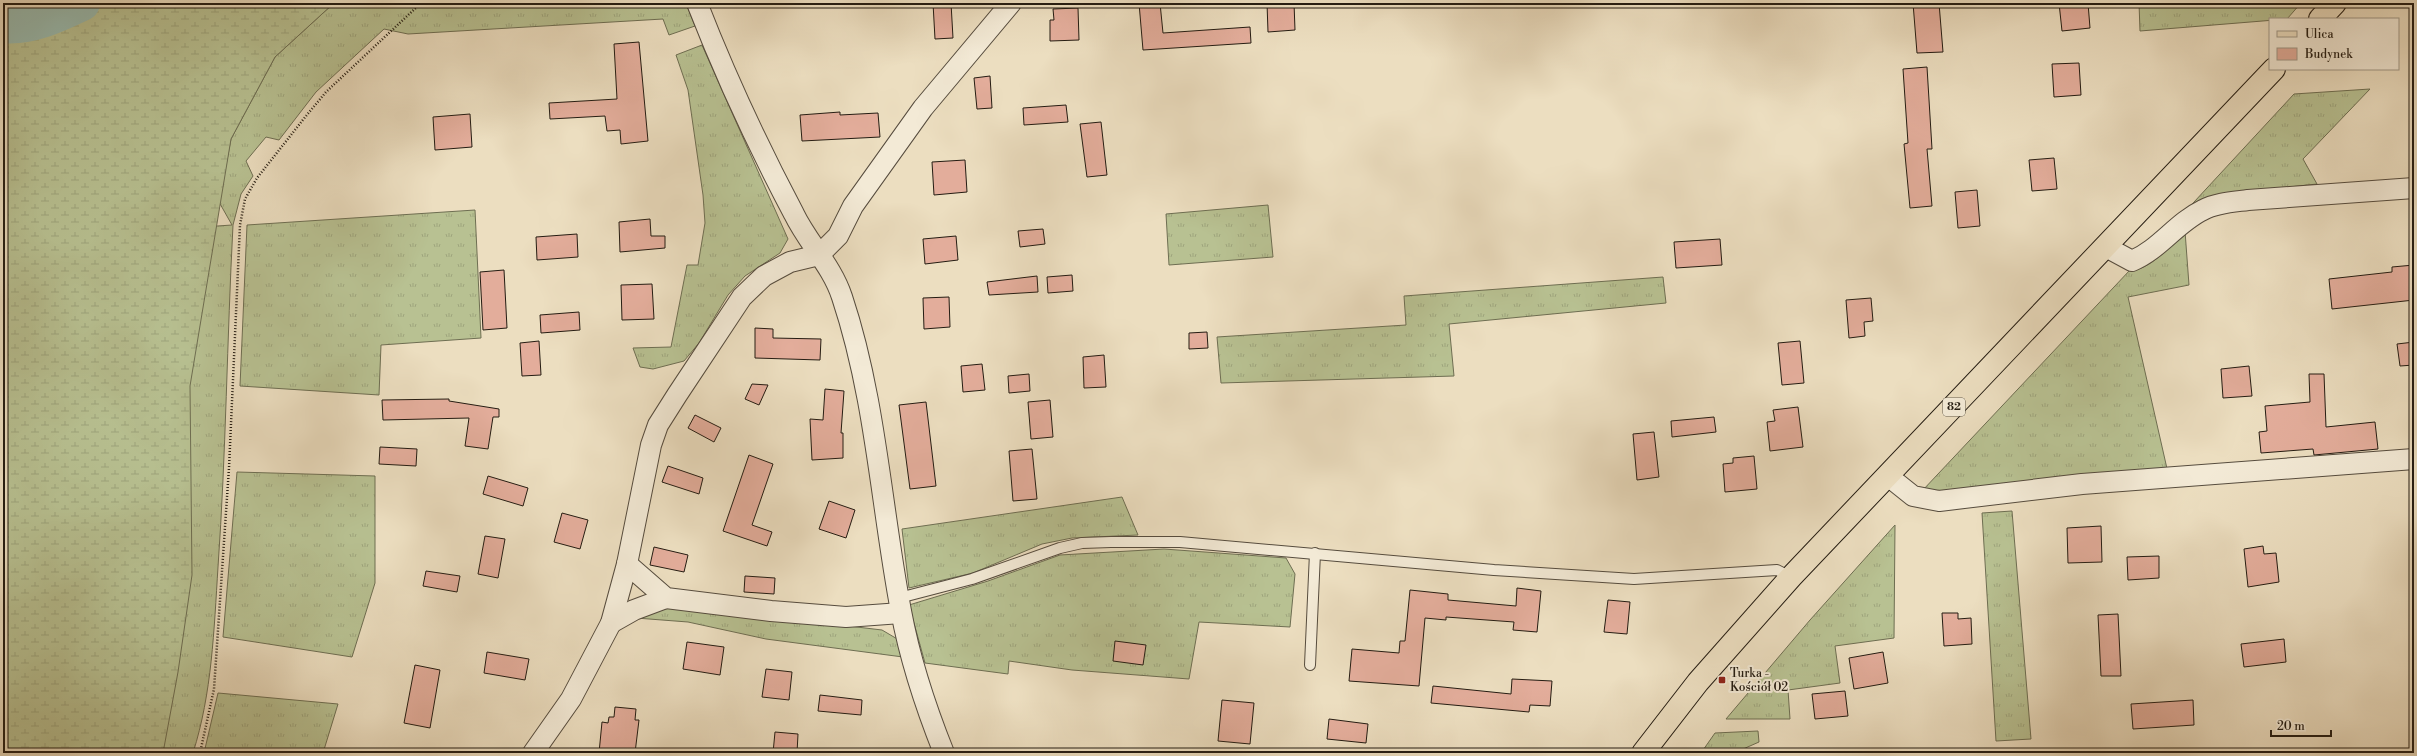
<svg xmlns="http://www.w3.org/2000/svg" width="2417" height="756" font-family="'Libre Bodoni',serif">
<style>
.grass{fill:url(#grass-tufts);stroke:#6e6e52}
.wetland{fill:url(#wetland-marsh);stroke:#6e6e52}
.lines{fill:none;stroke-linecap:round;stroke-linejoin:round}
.river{stroke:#99bcb1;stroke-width:36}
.building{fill:#e3ad9b;stroke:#241c12}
.lane-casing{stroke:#564c3e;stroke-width:12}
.street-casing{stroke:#564c3e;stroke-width:22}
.primary-casing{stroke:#241c12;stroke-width:24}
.path{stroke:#241c12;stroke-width:2.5;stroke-dasharray:1 2;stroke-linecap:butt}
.lane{stroke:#f3ead6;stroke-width:10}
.street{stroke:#f3ead6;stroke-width:20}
.primary{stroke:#ecdec0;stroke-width:22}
.poi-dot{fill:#8f2418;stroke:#f3ead6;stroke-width:1.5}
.labels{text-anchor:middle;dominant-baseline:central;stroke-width:4;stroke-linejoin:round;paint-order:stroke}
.shield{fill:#f3ead6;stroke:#625a4d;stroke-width:1}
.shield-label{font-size:11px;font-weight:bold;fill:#241c12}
.poi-label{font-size:12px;fill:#241c12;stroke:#f3ead6;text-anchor:start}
</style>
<defs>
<pattern id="grass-tufts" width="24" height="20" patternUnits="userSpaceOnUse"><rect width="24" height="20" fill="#b8c192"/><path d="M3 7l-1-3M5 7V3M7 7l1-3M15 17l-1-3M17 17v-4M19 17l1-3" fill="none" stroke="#9ea57d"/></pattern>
<pattern id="wetland-marsh" width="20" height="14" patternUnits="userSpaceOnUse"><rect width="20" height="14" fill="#b8c192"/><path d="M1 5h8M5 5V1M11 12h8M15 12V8" fill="none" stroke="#9ea57d"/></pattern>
</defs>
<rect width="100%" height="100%" fill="#ecdec0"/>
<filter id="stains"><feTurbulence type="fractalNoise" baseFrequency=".005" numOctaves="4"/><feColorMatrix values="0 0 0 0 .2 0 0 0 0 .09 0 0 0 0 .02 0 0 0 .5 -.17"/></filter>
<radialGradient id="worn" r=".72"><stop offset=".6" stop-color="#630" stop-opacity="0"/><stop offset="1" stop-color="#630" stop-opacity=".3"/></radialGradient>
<!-- grass -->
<g class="grass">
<path d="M334,3H686L695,26L669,35L663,19L408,34L384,29L316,92L279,140L266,137L246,161L253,176L241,194L233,225C227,339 226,454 218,567C214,630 212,693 193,753H3L85,235L232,225L219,202L231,139L275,57Z"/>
<path d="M2139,3H2301L2287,19L2140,31Z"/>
<path d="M702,45L788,239L780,253L745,276L728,295L699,343L684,361L653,369L640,367L633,348L671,347L687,265H698L705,223L703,195L688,90L676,55Z"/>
<path d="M2370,89L2303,159L2317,184L2243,192L2182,215L2294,94Z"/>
<path d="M1268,205L1273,257L1169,265L1166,214Z"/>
<path d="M475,210L481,338L381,345L379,395L240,386L247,225Z"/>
<path d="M2185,231L2189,285L2128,297L2168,473L1939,493L1922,491L2130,270C2148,272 2173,244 2185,231Z"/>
<path d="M1663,277L1666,303L1449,324L1454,376L1221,383L1217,337L1406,325L1404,296Z"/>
<path d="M237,472L375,476V583L352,657L223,637Z"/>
<path d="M1122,497L1138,535L1072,538L1042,544L973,573L909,588L902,529Z"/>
<path d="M2012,511L2031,739L1996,741L1982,513Z"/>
<path d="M1895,525L1894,638L1835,646L1840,683L1788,690L1790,719H1726L1810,620Z"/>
<path d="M1164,549L1286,558L1295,574L1290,627L1199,622L1189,679L1072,670L1009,661L1008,674L925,663L909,605L988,581L1060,555Z"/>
<path d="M689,607L882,630L899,640L903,657L766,639L688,622L636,618L654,609Z"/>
<path d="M218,693L338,704L323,753H204Z"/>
<path d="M1758,731L1759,742L1734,753H1701L1715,733Z"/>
</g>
<!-- wetland -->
<path class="wetland" d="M3,3H334L275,57L231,139L190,386L192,575L178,672L163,753H3Z"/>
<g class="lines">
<!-- river -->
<path class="river" d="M3,25C30,28 59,14 82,3"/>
</g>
<!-- building -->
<g class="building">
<path d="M933,3H951L953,38L935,39Z"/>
<path d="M1139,3H1160L1163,33L1250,27L1251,43L1143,50Z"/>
<path d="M1267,3H1294L1295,30L1268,32Z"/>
<path d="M1913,3H1939L1943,52L1917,53Z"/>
<path d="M2059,3H2088L2090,28L2062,31Z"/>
<path d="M1078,8L1079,40L1050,41V20H1054L1053,9Z"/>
<path d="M639,42L648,141L621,144L620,130L607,131L605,116L550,119L549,103L617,99L614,44Z"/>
<path d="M2079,63L2081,95L2054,97L2052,64Z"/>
<path d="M1927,67L1932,149H1927L1932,206L1910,208L1904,144L1908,143L1903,69Z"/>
<path d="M990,76L992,108L977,109L974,78Z"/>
<path d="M1066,105L1068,122L1024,125L1023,108Z"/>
<path d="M840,112V115L878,113L880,137L802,141L800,115Z"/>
<path d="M470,114L472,147L435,150L433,117Z"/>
<path d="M1101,122L1107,175L1087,177L1080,124Z"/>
<path d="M2054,158L2057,189L2032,191L2029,160Z"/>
<path d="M965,160L967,192L934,195L932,162Z"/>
<path d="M1977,190L1980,226L1958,228L1955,192Z"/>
<path d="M650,219L651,236H665V248L620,252L619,222Z"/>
<path d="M1043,229L1045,244L1020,247L1018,231Z"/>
<path d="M577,234L578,257L537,260L536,237Z"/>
<path d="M956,236L958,260L925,264L923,239Z"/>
<path d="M1720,239L1722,265L1676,268L1674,242Z"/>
<path d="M2414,265V300L2332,309L2329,279L2392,272V267Z"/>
<path d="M504,270L507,328L483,330L480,272Z"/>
<path d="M1072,275L1073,291L1048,293L1047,277Z"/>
<path d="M1037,276L1038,292L989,295L987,282Z"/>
<path d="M652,284L654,319L622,320L621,285Z"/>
<path d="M949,297L950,327L924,329L923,298Z"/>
<path d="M1871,298L1873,321L1864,322L1865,336L1849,338L1846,300Z"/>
<path d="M579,312L580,330L541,333L540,315Z"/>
<path d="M755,328L773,329V338L821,339L820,360L755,358Z"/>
<path d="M1207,332L1208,348L1189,349V333Z"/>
<path d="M539,341L541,375L522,376L520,343Z"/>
<path d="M1800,341L1804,383L1782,385L1778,343Z"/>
<path d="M2414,342V365L2400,366L2397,344Z"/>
<path d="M1104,355L1106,387L1084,388L1083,357Z"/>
<path d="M982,364L985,390L963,392L961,366Z"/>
<path d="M2249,366L2252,396L2223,398L2221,369Z"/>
<path d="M1029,374L1030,391L1009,393L1008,376Z"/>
<path d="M2309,374H2324L2326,427L2375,422L2378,449L2314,455L2313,449L2261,453L2259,432L2267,431L2265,406L2310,402Z"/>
<path d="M752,384L768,385L759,405L745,399Z"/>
<path d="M825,389L844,391L841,433H843V458L812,460L810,419L823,420Z"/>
<path d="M449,399V401L499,409V417H493L488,449L465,446L469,418L383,420L382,400Z"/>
<path d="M1050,400L1053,437L1031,439L1028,402Z"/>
<path d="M926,402L936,486L910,489L899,405Z"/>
<path d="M1798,407L1803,447L1770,451L1767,422L1775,421L1773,410Z"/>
<path d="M695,415L721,428L714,442L688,428Z"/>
<path d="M1714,417L1716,432L1672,437L1671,421Z"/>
<path d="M1654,432L1659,477L1637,480L1633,434Z"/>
<path d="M380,447L417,449L416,466L379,464Z"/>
<path d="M1032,449L1037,499L1013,501L1009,451Z"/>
<path d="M749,455L773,464L752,525L772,532L767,546L723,531Z"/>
<path d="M1754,456L1757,489L1725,492L1723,464L1733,463V458Z"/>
<path d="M668,466L703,478L699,494L662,482Z"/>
<path d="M488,476L528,488L523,506L483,494Z"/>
<path d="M829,501L855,510L846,538L819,529Z"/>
<path d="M562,513L588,520L580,549L554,542Z"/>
<path d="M2101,526L2102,562L2068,563L2067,528Z"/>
<path d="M485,536L505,539L498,578L478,574Z"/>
<path d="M2263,546L2264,554L2276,553L2279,582L2248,587L2244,549Z"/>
<path d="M654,547L688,555L684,572L650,565Z"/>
<path d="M2159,556V578L2128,580L2127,557Z"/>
<path d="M426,571L460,576L457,592L423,586Z"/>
<path d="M745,576L775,578L774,594L744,592Z"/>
<path d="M1517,588L1541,591L1537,632L1513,630L1514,622L1446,617V620L1425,618L1419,686L1349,681L1352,649L1399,653L1400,641H1405L1410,590L1448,594V600L1516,606Z"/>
<path d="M1608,600L1630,602L1627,634L1604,632Z"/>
<path d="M1942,613H1958V619L1971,618L1972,644L1944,646Z"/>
<path d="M2118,614L2121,676H2101L2098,615Z"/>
<path d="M2284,639L2286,662L2244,667L2241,644Z"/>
<path d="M1115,641L1146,645L1143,665L1113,661Z"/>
<path d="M687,642L724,647L720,675L683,669Z"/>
<path d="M487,652L529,659L525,680L484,673Z"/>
<path d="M1883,652L1888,683L1854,689L1849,658Z"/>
<path d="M415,665L440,670L430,728L404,723Z"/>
<path d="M766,669L792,672L789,700L762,697Z"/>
<path d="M1512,679L1552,681L1550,706L1530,705L1529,712L1431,703L1433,686L1511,694Z"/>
<path d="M1845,691L1848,716L1815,719L1812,694Z"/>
<path d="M820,695L862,700L861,715L818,711Z"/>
<path d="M1222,700L1254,703L1250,744L1218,741Z"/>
<path d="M2193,700L2194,725L2133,729L2131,704Z"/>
<path d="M615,707L636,709L635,720H639L635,753H599L602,722L608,723L609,717H614Z"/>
<path d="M1329,719L1368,724L1366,743L1327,739Z"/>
<path d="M775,732L798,734L797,753H773Z"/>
</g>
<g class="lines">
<defs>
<g id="lane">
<path d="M899,598L972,579L1060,548L1082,543L1111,542H1180L1494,570L1634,579L1777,570L1791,577"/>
<path d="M1310,665L1315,553"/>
</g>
<g id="street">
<path d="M697,3C725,75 758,146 794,214C808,243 832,266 842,297C876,399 881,506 901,611C910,660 926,708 944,753"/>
<path d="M2106,247L2132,261C2160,249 2176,223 2203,210C2216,203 2233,202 2248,200L2414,188"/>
<path d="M1888,476L1913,496L1939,501L2082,484L2414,459"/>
<path d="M627,564L666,598L771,611L846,617L901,613"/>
<path d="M611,623L634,610L666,598"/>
<path d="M533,753L571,699L611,623L627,564L651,445L658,425L677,395L742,297L764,276L790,262L819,255L838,236L853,206L923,108L1011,3"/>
</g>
<g id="primary">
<path d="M2320,19L2335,3"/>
<path d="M1643,753L1698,682L1791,577L2274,69"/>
</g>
</defs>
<!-- lane casing -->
<use href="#lane" class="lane-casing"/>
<!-- street casing -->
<use href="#street" class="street-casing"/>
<!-- primary casing -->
<use href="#primary" class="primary-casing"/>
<!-- path -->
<path class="path" d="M200,753L214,689L229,468L240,225L245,199L257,178L306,116L326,92L421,3"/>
<!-- lane -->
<use href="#lane" class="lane"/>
<!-- street -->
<use href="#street" class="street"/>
<!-- primary -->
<use href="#primary" class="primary"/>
</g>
<!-- markers -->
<rect class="poi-dot" x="1718" y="676" width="8" height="8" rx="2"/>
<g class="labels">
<!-- shield labels -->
<rect class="shield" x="1943" y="398" width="22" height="18" rx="3"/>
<g class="shield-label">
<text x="1954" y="407">82</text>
</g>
<!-- poi labels -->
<g class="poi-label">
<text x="1730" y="673">Turka -<tspan x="1730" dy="14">Kościół 02</tspan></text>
</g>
</g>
<!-- margin -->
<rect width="2417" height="756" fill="none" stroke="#ecdec0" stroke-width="16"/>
<rect x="4" y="4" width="2409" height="748" fill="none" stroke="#241c12" stroke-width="2"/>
<rect x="8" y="8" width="2401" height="740" fill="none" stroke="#241c12"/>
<!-- legend -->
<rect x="2269" y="18" width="130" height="52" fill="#f3ead6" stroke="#a09888"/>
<rect x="2277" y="31" width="20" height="6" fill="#ecdec0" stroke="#a09888"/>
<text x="2305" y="38" font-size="12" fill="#241c12">Ulica</text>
<rect x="2277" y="48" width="20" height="12" fill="#e3ad9b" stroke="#a09888"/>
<text x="2305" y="58" font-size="12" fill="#241c12">Budynek</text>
<!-- scale -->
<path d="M2271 730v6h60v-6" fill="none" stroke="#241c12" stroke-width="2"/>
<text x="2277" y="730" font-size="12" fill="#241c12" stroke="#f3ead6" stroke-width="3" paint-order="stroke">20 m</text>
<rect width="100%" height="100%" filter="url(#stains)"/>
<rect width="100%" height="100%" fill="url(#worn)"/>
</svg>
